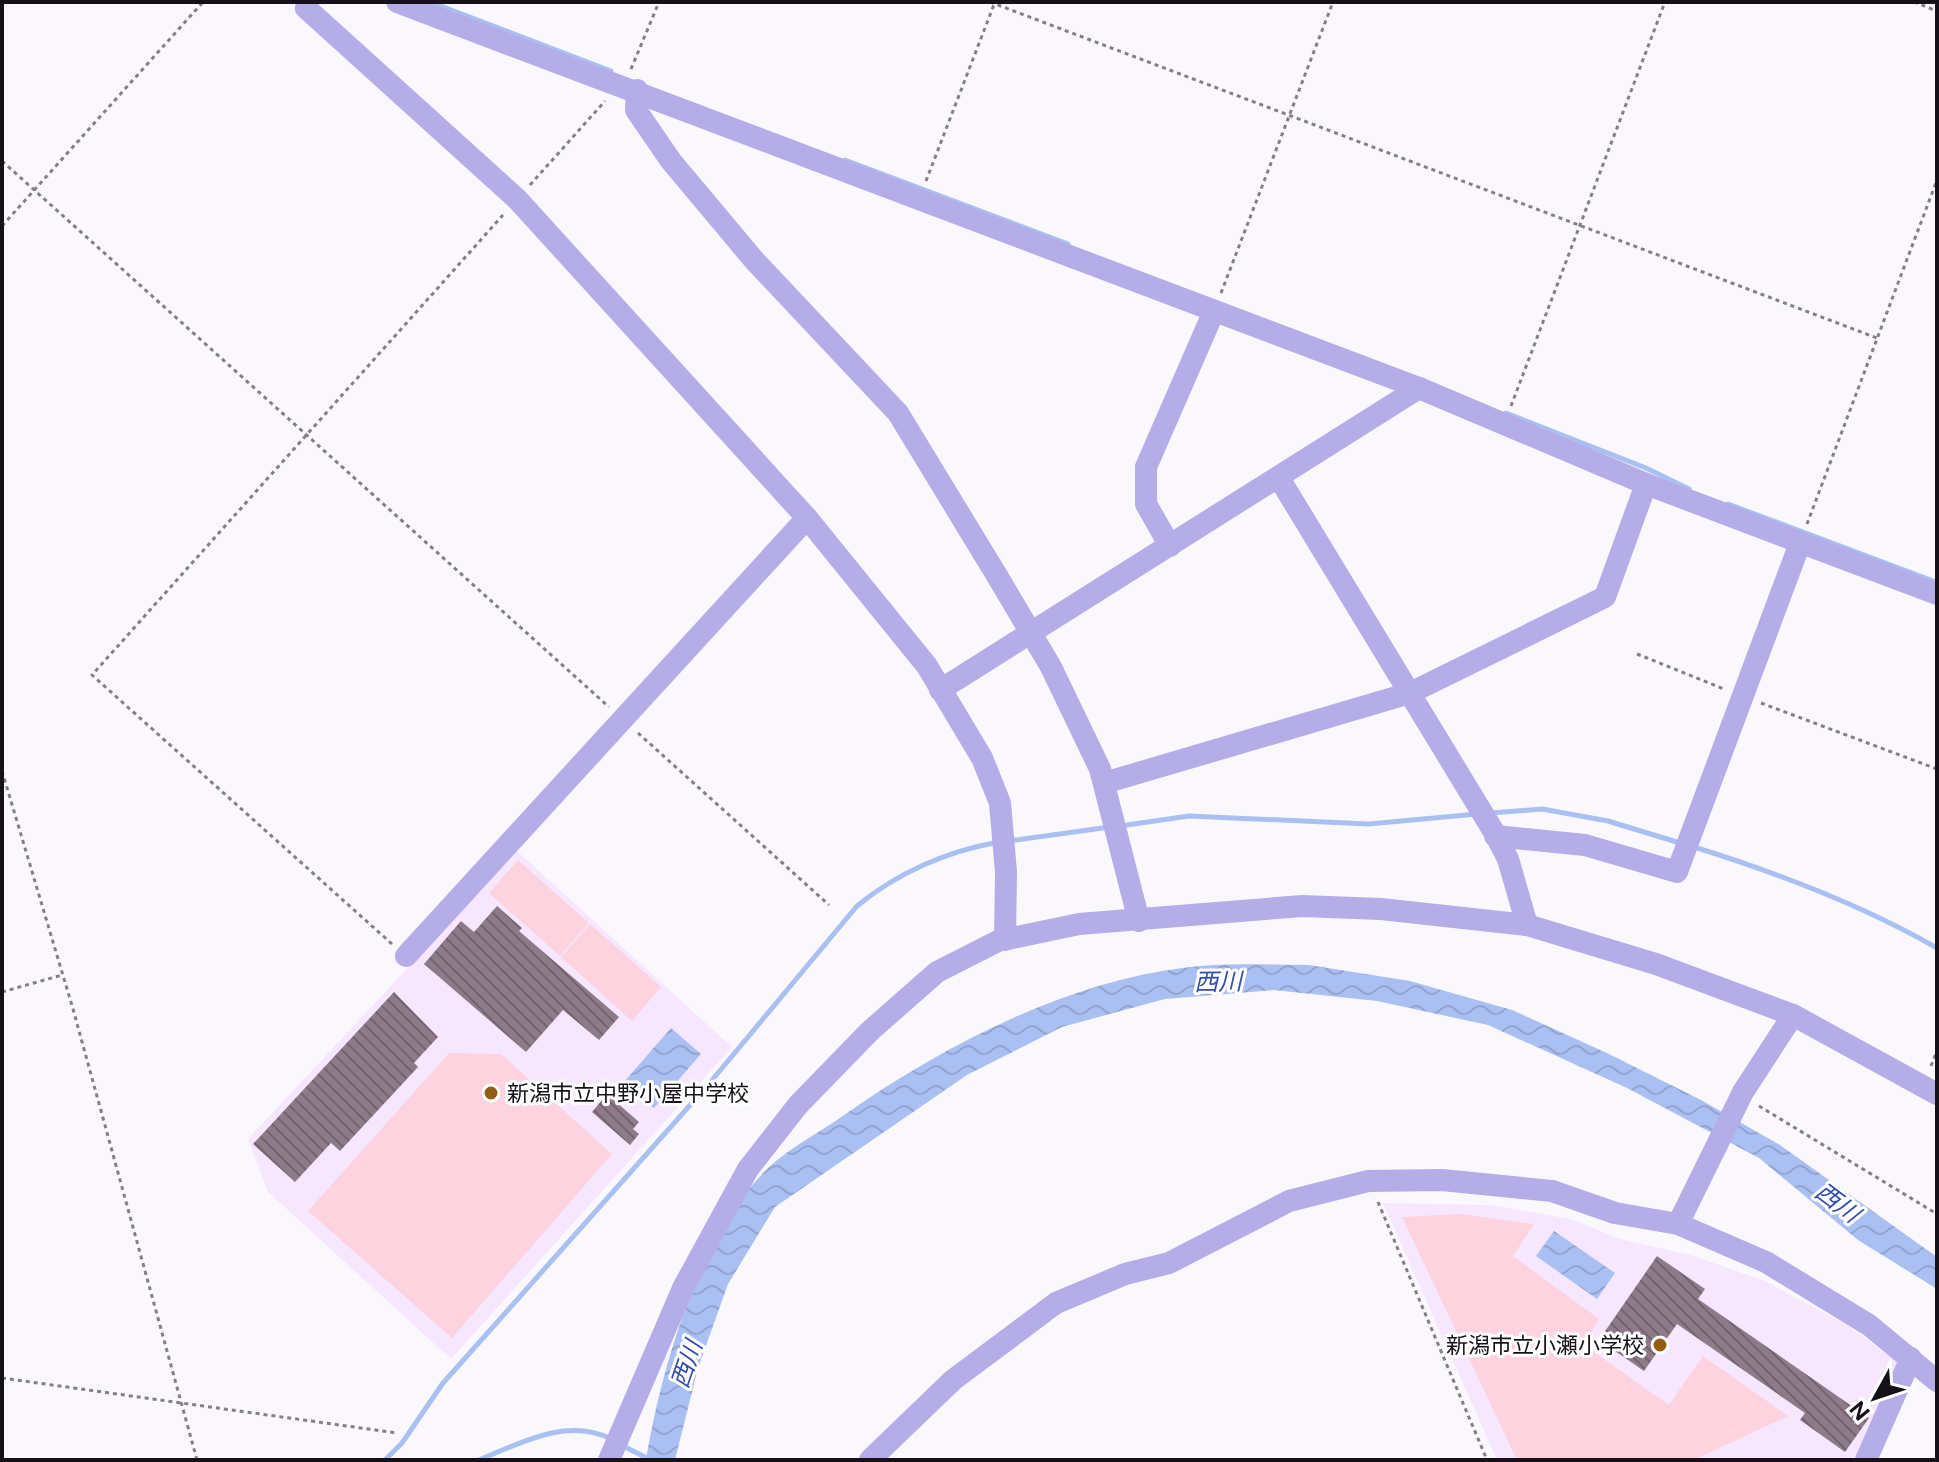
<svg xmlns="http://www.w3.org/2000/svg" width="1939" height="1462" font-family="'Public Sans','Noto Sans JP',sans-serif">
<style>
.built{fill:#f6e7ff}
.pitch{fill:#fcd3df}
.water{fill:url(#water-waves)}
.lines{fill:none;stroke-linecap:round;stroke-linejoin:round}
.stream{stroke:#abc0f2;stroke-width:5}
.building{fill:url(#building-back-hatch)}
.path{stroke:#837f86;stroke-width:3;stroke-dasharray:4 4;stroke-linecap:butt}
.minor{stroke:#b5ade8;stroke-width:22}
.poi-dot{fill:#935e14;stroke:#fff;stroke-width:3}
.labels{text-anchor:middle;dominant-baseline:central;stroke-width:6;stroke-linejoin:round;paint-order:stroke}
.poi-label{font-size:22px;fill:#161119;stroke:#fff;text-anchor:start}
.water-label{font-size:24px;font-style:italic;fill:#334eac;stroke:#fff}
</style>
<defs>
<pattern id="water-waves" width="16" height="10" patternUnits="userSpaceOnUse" patternTransform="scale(2)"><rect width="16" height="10" fill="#abc0f2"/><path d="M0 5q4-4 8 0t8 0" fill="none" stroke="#92a4cf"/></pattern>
<pattern id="building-back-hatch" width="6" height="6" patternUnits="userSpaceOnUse" patternTransform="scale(2)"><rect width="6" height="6" fill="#8f7a89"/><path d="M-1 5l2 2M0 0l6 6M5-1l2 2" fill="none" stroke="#74636f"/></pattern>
</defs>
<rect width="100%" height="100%" fill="#faf8fc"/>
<!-- built -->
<g class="built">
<path d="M517,851L732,1047L451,1359L268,1192L248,1139Z"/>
<path d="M1383,1203L1489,1205L1571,1219L1620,1239L1694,1256L1765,1281L1847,1325L1900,1364L1859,1460H1497Z"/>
</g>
<!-- pitch -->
<g class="pitch">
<path d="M518,860L589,923L560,956L489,893Z"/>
<path d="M590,924L661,987L632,1021L561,957Z"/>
<path d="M449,1053L501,1054L612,1154L452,1338L308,1211Z"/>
<path d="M1461,1214L1534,1224L1513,1256L1599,1319L1584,1345L1669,1405L1703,1356L1788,1416L1694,1460H1517L1402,1217Z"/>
</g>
<!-- water -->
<g class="water">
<path d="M1309,965L1410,981L1512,1010L1607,1053L1701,1100L1780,1145L1937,1257V1289L1858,1240L1759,1158L1627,1088L1488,1025L1377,1001L1274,990L1165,999L1062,1027L967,1075L775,1207L728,1284L698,1368L675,1460H646C661,1369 698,1241 763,1173C786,1149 821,1132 847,1113C943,1046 1064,983 1182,968C1223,962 1268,965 1309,965Z"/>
<path d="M671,1028L701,1054L654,1108L624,1082Z"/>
<path d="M1554,1231L1615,1273L1597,1299L1536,1256Z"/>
</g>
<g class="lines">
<!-- stream -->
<g class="stream">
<path d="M430,2L611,71"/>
<path d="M845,160L1068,244"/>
<path d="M1506,413L1646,468L1689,489"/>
<path d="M1728,504L1936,582"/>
<path d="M1491,813L1542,809L1608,821L1680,843"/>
<path d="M1120,826L1189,816L1369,824L1477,814"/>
<path d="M1009,841L1110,827"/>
<path d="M1694,847C1778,873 1860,904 1937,948"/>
<path d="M623,1446L651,1460"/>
<path d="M385,1460L402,1443L443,1383L708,1085L857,906C897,873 947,851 999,842"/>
<path d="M479,1460C520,1443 567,1417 611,1439"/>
</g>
</g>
<!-- building -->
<g class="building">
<path d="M497,906L522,928L519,931L619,1017L599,1040L563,1010L526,1052L424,964L461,921L474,932Z"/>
<path d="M394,992L438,1037L414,1063L418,1067L340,1151L331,1143L295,1182L253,1144Z"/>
<path d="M607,1094L639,1122L633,1129L639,1134L630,1145L592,1112Z"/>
<path d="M1657,1256L1705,1289L1698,1299L1869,1418L1845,1452L1800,1420L1805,1413L1677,1324L1644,1371L1599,1340Z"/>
</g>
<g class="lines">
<!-- path -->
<g class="path">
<path d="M990,2L1877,338"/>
<path d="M1914,2L1937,11"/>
<path d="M631,69L659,2"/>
<path d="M2,161L609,707"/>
<path d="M926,181L995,2"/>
<path d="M530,185L605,101"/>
<path d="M2,226L203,2"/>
<path d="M1221,293L1333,2"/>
<path d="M1511,406L1665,2"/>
<path d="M1807,524L1937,180"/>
<path d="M1637,654L1724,689"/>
<path d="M1761,703L1937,769"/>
<path d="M638,733L829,905"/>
<path d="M2,771L73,1009L197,1460"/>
<path d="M392,944L92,675L503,215"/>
<path d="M2,992L62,975"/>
<path d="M1931,1066L1937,1051"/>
<path d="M1759,1106L1937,1214"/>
<path d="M1378,1202L1487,1460"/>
<path d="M2,1378L397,1433"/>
</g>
<!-- minor -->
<g class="minor">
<path d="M308,2L306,8L517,199L807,518L927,666L982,758L1000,803L1006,872L1005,940"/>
<path d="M397,2L1419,388L1646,484L1937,594"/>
<path d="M637,90L636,110L671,161L754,260L898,413L999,579L1051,667L1100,769L1139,921"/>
<path d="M1279,478L1494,832L1508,859L1527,925"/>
<path d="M1170,546L1146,504V467L1214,311"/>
<path d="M940,690L1419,388"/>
<path d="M1104,783L1410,693L1605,597L1646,484"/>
<path d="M1495,836L1585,845L1677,872L1800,543"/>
<path d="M406,956L807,518"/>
<path d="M1678,1224L1743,1092L1793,1015"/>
<path d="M609,1460L683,1288L748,1169L798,1105L870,1031L937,972L998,941L1079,924L1302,906L1381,909L1527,925L1656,964L1793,1015L1937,1094"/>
<path d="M870,1460L953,1380L1056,1303L1125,1274L1169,1263L1289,1201L1368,1181L1442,1180L1552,1191L1615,1213L1678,1224L1766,1262L1869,1325L1937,1381"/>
<path d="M1866,1460L1911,1358"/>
</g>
</g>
<!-- markers -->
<g class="poi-dot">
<circle cx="491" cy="1093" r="8"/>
<circle cx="1660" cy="1345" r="8"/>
</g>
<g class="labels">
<!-- poi labels -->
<g class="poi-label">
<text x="507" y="1093">新潟市立中野小屋中学校</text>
<text x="1644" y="1345" text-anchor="end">新潟市立小瀬小学校</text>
</g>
<!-- water labels -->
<g class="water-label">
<text transform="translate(1218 981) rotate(-1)">西川</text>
<text transform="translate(1838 1202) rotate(37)">西川</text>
<text transform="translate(686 1364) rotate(-71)">西川</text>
</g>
</g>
<!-- border -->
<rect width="1939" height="1462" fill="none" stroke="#161119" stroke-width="8"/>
<!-- north arrow -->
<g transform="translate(1875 1398) rotate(230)" stroke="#ffffff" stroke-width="6" paint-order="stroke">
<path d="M0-6L14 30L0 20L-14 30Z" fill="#161119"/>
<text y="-12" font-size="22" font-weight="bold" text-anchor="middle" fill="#161119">N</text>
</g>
</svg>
